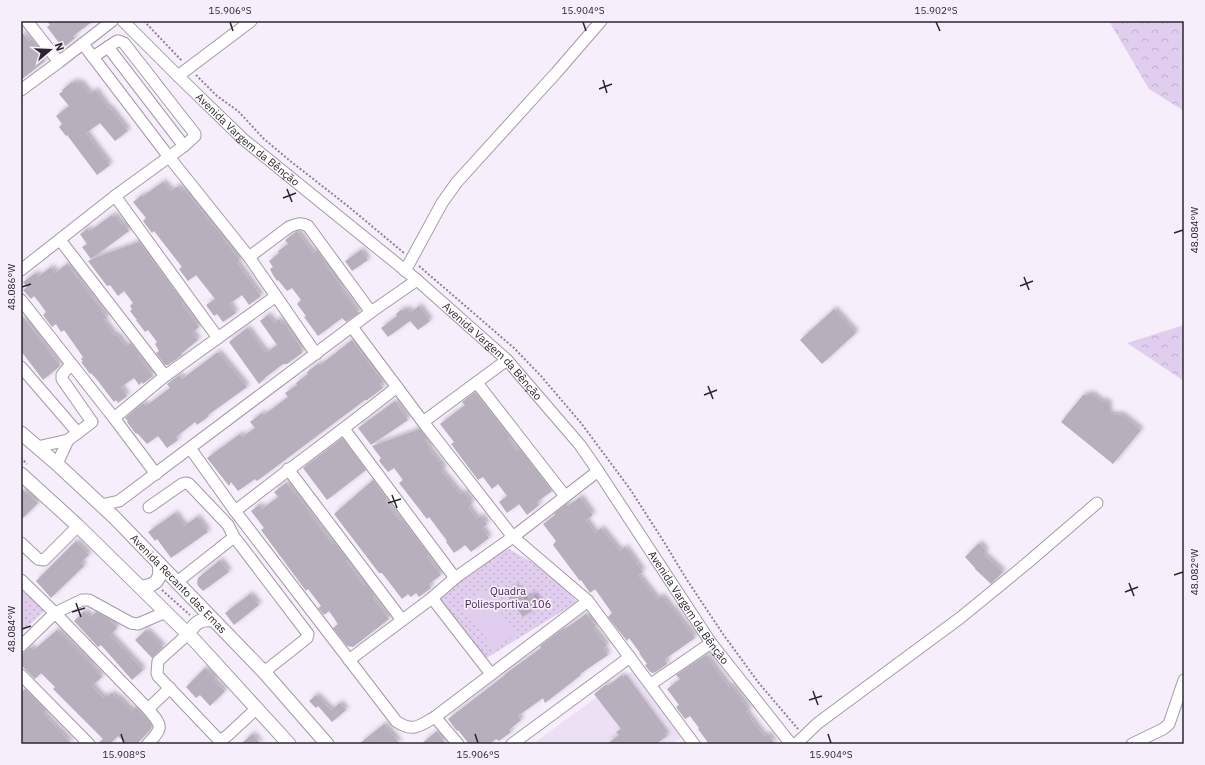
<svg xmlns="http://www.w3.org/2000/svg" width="1205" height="765" font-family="'IBM Plex Sans',sans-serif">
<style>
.built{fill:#ede0f5}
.forest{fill:url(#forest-crowns)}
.park{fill:url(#park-dots)}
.pitch{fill:#e1cded}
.building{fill:#b7afbc;filter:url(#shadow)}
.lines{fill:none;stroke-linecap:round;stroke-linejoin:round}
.minor-casing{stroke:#a29aa7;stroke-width:13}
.major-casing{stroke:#a29aa7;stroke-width:15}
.path{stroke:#8b858e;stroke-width:2;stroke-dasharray:2 2;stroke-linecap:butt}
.minor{stroke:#fff;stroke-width:11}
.major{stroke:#fff;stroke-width:13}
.ticks{fill:none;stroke:#2a272c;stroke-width:1.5}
.labels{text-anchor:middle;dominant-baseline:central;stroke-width:3.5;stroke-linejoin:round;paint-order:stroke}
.street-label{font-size:11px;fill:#2a272c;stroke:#f7eefc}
.park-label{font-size:11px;fill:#492859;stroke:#f7eefc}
.neatline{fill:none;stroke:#2a272c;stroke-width:1.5}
.ticks-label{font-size:10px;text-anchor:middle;fill:#2a272c}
</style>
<defs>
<pattern id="forest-crowns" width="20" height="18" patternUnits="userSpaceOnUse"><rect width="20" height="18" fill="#e1cded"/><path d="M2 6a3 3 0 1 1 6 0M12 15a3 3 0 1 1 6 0" fill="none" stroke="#c1b0cb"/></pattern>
<pattern id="park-dots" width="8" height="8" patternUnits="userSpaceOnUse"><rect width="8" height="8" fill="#e1cded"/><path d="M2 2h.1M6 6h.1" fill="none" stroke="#c1b0cb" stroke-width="1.8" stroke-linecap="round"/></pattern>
<filter id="shadow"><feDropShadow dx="3" dy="-3" stdDeviation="2" flood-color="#0004"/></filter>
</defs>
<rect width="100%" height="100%" fill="#f7eefc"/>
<!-- built -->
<path class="built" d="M632,671L682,737L672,744H533Z"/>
<!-- forest -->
<g class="forest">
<path d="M1109,21H1184V111L1149,89Z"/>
<path d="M1184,325V381L1127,343Z"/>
</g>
<!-- park -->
<g class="park">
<path d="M507,548L551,573L577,602L485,659L438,598Z"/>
<path d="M21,590L45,610L21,633Z"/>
</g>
<!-- pitch -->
<path class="pitch" d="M483,590L517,633L495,649L462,608Z"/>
<!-- building -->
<g class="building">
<path d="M47,21H93L73,36L75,38L63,48L47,27L50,25Z"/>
<path d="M21,31L29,41L32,39L45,57L43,59L45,61L21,80Z"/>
<path d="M76,81L77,84L80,82L90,94L95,90L109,109L110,108L128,131L115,141L100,123L86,133L110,165L97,175L67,135L66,136L59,127L62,124L56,116L69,106L59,94L63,91L62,90L72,82L73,83Z"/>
<path d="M163,182L171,191L178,186L182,191L184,189L194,201L212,225L213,224L223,237H222L240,261L237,263L261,296L249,305L242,295L229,304L236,313L223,322L217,314L214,316L206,305L215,299L196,275L188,281L179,269L182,267L154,231L152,233L143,221L146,218L133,202L142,195L143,196Z"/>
<path d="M112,215L113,217L115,215L122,225L124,223L129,231L91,259L82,247L87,244L80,234L87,229L90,231Z"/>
<path d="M297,231L313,253L317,250L326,263L325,264L343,288L341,289L359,313L346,322L342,318L318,336L304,317L306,316L297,304L301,300L292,288L287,291L278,280L277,281L273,275L270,269L273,267L269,261L279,253L278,251L288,244L285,240Z"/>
<path d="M139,242L184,303L182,304L199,327L192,333L198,340L181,354L182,355L168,365H165L156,353L159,351L155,344L157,342L148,330L145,332L136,320H137L130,311L132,309L130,306L133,303L124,291L118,296L110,285L107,286L88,261L94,258Z"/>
<path d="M361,250L368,260L352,271L345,261Z"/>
<path d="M67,264L107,318L103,320L115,336L117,335L126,347L130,343L140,355L138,356L153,376L143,384L142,382L139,385L134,378L121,387L127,396L118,403L116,400L114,402L98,381L91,373L90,374L81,362L83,361L81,359L83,357L64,330L61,332L56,324L52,327L43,315L46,312L41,305L34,296L31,299L23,290L27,287L23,282L36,273L38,277L51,267L55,273Z"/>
<path d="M419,306L430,321L418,330L410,321L388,337L381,328L397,316L396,314L402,309L403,311L407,308L410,313Z"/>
<path d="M834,309L856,333L822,364L800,340Z"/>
<path d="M21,314L60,366L43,380L21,351Z"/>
<path d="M268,315L274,323L279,319L282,324L284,323L301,347L302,353L287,364H283L266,377L259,384L229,342L247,328L266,353L277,345L260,321Z"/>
<path d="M352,340L383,382L380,384L383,388L367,400H365L257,481L255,479L238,491L231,482L229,486L207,458L240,434L242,437L255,428L250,422L262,413L264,415L288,397L285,393L297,385L296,383L308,374L307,372L319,363L320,365Z"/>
<path d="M218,352L247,387L208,415L209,416L197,425L195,422L176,437L178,440L167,448L158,436L147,444L137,433L136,434L127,422L128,421L125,418L143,403L146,406L170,388L167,384L179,375L182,379Z"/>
<path d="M475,392L510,437L508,439L517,451L520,449L552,491L537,502L539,505L527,515L519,504L507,513L499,502L507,496L498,484L492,489L483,477L478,480L451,444L454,442L440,424L465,405L462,402Z"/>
<path d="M1092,394L1102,402L1104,400L1109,404V414L1122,415L1141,430L1113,464L1061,422L1083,395Z"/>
<path d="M395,401L408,420L371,445L358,428Z"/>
<path d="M420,429L427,438L425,440L430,448L429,449L444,468L441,471L460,494L464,492L472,503L468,507L477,519L481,516L487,524L482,528L489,538L471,552L465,545L454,553L446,542L447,541L429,517L427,519L399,483L403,480L394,468L388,472L379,461L381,458L372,446Z"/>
<path d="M341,439H343L366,470L327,500L303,468Z"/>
<path d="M373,480L387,499L385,501L400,521L402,519L429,555L427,557L441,575L429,584L431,588L419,597L416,593L411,597L408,594L402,599L382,573H379L334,514Z"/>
<path d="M286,483L310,512L309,513L333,545L335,543L348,560L346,561L364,585L366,584L375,596L373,598L389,619L353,647L347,646L333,628L338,624L329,611L324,615L318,608L321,606L308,589L306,591L261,530L264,528L251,511L259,505L262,509L278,497L274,492Z"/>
<path d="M21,488L38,503L21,520Z"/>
<path d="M580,497L593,515L586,520L595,533L601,528L620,551L625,547L643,572L638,575L657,599L662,596L672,609H673L695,638L665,659L667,664L656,672L653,673L650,672L645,665L647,664L639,653H640L629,638L627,641L608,617L612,613L595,589L590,593L581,580L580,581L553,545L556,541L543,524L555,515L554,514L566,504L568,506Z"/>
<path d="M175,513L184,526L197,517L208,532L171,558L157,539L155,541L148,532Z"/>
<path d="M76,541L89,555L81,562L84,566L51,598L36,581Z"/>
<path d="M979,543L986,551L983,554L1003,572L991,584L975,569V568L965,557Z"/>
<path d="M220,560L229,572L203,591L198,586L197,583L198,578Z"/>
<path d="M515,587L525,600L533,595L540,604L523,617L506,594Z"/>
<path d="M250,594L259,605L234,625L225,613Z"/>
<path d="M84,611L90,617L96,612L108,618L117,628L110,635L143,670L132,680L101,645L98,647L74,621Z"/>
<path d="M586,614L596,626L593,628L607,646L603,648L608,655L580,674L581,675L545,703L543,698L518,716L521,720L509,730L511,732L499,741L496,739L489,744H469L458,730L457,731L448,719L505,675V674L541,648L540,646L564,628L565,629Z"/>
<path d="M57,630L92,665L91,666L102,677L92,686L103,698L105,695L107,697L112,693L116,698L118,697L132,711L136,707L151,723V729L137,744H126L118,736L110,744H97L103,739L53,689L55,687L41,673L35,679L21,665V655L24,652L30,647L34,650Z"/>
<path d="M146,630L163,647L152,658L135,640Z"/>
<path d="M706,655L729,687L731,685L749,710L746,712L764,736L768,734L775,744H709L698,729L699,728L690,716L685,719L676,707L679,705L667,689L680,679L676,675Z"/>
<path d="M205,668L216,679L214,681L225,691L210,706L200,695L196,698L186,687Z"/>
<path d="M622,675L667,736L656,744H607L619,735L616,732L621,729L594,694L607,684L608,686Z"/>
<path d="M25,689L46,710L43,713L72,744H21V692Z"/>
<path d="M316,695L331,710L340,703L346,710L332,722L318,706L316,708L309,701Z"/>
<path d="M384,724L400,744H359Z"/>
<path d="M437,731L446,744H421Z"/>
<path d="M252,734L261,744H241Z"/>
</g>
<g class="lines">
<defs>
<g id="minor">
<path d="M27,21L59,62"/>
<path id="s1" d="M123,21L178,76L243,139L417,280L507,360L580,445L598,471L711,643L791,744"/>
<path d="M83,44L169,157L249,257L316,354"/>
<path d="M108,47L184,146"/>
<path d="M178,76L251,21"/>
<path d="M21,90L59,62L112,21"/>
<path d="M115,196L218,338"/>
<path d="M60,240L165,376"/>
<path d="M249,257L289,227C296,224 301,222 308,226L371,312"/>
<path d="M21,270L115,196L184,146L195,136V134L124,43L119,41H117L93,57"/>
<path d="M405,271L442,203L457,182L556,73L601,21"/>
<path d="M21,300L114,418L156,474"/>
<path d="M352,327L423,422L513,537L588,601L694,744"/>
<path d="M21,367L78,433"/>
<path d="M477,383L565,496"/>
<path d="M114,418L165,376L276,296"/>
<path d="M423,422L507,360"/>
<path d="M344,429L455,578"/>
<path d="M37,447L68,440L92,422L62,379V375L71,364"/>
<path d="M190,448L235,511L396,721C413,733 419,726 435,717L588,601"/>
<path d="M57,464L68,440"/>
<path d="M288,469L402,620"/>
<path d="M101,505L119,501L371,312L417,280"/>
<path d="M149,507L182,484L186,483L189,484L228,525L234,537"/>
<path d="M235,511C289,469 344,429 397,387"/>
<path d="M21,543L38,559L44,560L78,526"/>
<path d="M21,580L55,613L148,709C163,727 163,727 148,744"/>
<path d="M177,582L234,537L242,547L308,634L307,638L264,672"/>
<path d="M432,598L491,674"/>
<path d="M188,634L158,661L157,673L158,676L218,739L221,740L227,736L257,708"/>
<path d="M21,646L55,613L82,600H89L131,623L138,624L166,612"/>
<path d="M349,660L432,598L455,578L513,537L598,471"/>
<path d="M21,675L89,744"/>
<path d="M651,684L711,643"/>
<path d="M148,709L170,688"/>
<path d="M435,717L458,744"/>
<path d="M512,744L630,657"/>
<path d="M796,744L818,723L960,618L1026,564L1097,503"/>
<path d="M1132,744L1163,729L1169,724L1184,680"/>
</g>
<g id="major">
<path id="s2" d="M21,433L57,464L115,518L264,672L327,744"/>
<path d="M21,474L78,526L196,642L289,744"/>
<path d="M141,587C156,586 162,579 159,564"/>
<path d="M188,634C195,623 199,619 212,620"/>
</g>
</defs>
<!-- minor casing -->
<use href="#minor" class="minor-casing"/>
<!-- major casing -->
<use href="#major" class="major-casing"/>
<!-- path -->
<g class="path">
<path d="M144,21L182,61"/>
<path d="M196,75L217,96L238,111L264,139L289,160L349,207L404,253"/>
<path d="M419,266L514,348L541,376L581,423L630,489L664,542L687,580L723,634L758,682L798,729"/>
<path d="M21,458L27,464"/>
<path d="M162,590L190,615"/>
</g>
<!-- minor -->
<use href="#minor" class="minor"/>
<!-- major -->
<use href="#major" class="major"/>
</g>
<!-- ticks -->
<path class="ticks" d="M230,22L233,31M583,22L586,31M936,22L940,31M603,80L607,93M599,89L612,84M287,189L292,202M283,198L296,193M1174,233L1183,230M1024,277L1029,290M1020,286L1033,281M22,287L31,284M708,386L713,399M704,395L717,390M392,495L397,508M388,503L401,499M1174,575L1183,572M1129,583L1134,596M1125,592L1138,587M76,603L81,617M72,612L85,608M22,629L31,626M813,691L818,705M809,700L822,696M121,734L124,743M475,734L478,743M828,734L831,743"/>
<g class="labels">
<!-- street labels -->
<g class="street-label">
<text stroke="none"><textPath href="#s1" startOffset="172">Avenida Vargem da Bênção</textPath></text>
<text stroke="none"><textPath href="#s1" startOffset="496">Avenida Vargem da Bênção</textPath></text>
<text stroke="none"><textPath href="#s2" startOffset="218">Avenida Recanto das Emas</textPath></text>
<text stroke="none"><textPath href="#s1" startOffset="820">Avenida Vargem da Bênção</textPath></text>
</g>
<!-- park labels -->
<g class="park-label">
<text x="508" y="591">Quadra<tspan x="508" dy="13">Poliesportiva 106</tspan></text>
</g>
</g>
<!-- border -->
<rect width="1205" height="765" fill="none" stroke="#f7eefc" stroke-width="44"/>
<!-- north arrow -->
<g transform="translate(50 50) rotate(71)" stroke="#f7eefc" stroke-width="3" paint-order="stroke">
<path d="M0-3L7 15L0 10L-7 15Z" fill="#2a272c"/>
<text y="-6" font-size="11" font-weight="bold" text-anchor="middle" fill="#2a272c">N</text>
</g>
<rect x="22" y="22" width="1161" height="721" class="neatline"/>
<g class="ticks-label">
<text x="230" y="14">15.906°S</text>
<text x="583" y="14">15.904°S</text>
<text x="936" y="14">15.902°S</text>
<text transform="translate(1194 230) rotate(-90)" y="4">48.084°W</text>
<text transform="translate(11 287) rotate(-90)" y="4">48.086°W</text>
<text transform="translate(1194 572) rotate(-90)" y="4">48.082°W</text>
<text transform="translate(11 629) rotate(-90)" y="4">48.084°W</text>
<text x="124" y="758">15.908°S</text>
<text x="478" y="758">15.906°S</text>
<text x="831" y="758">15.904°S</text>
</g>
</svg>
